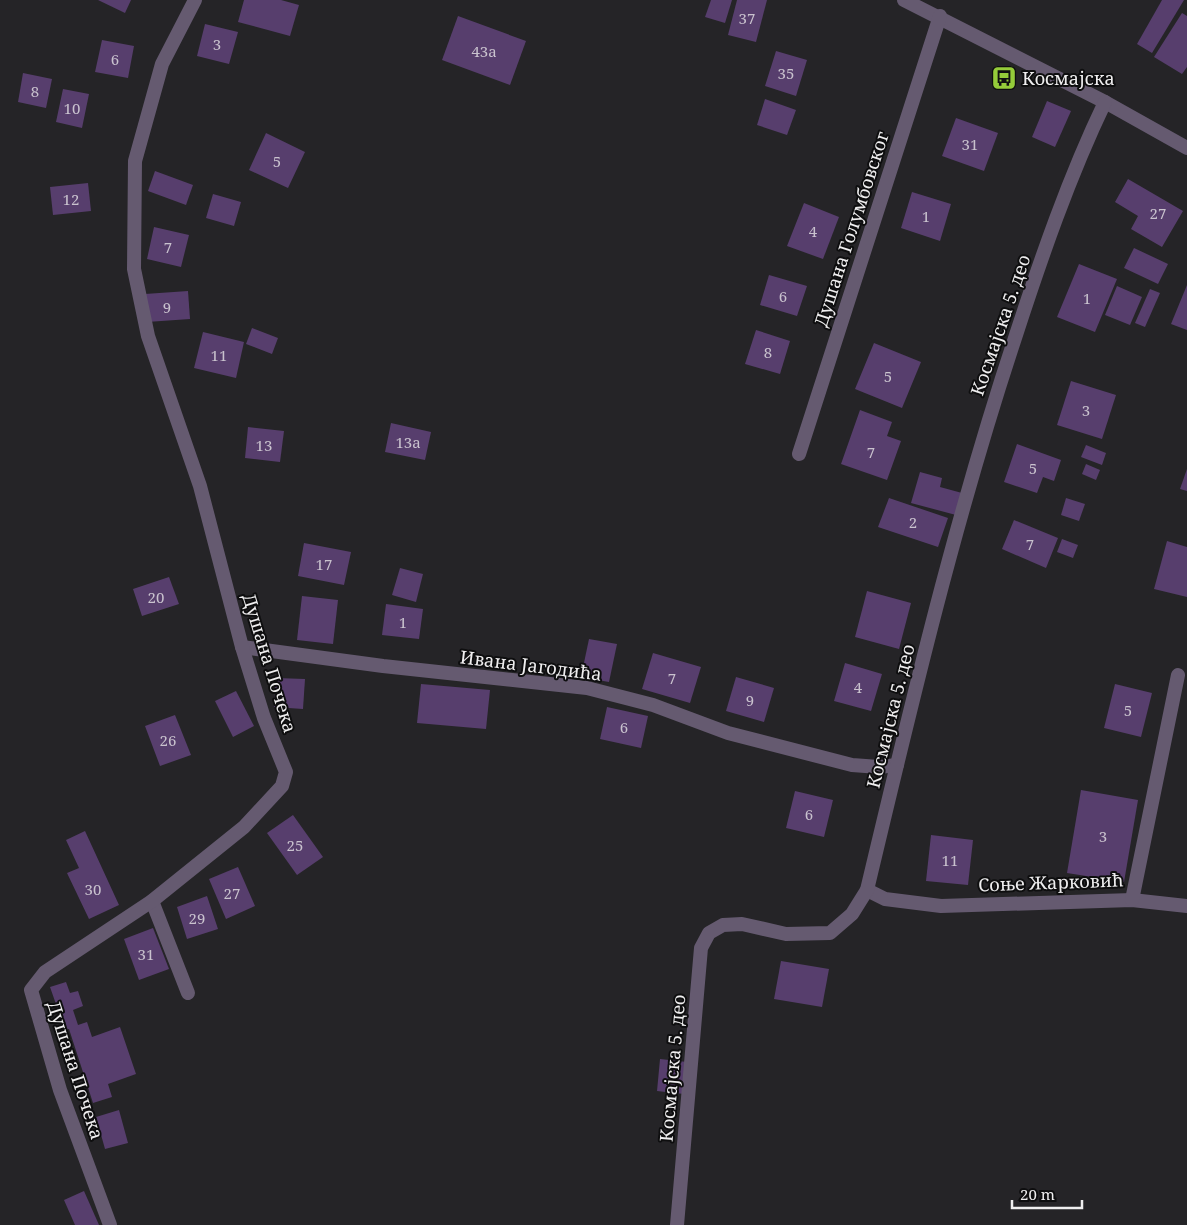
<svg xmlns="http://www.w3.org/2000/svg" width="1187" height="1225" font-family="'Noto Serif',serif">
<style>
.building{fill:#573e6d}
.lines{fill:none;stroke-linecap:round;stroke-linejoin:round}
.service{stroke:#655a70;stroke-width:14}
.minor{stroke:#655a70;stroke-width:14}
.labels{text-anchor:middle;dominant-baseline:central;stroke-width:4;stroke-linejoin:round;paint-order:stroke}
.number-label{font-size:15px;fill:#c9c2ce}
.poi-label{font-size:18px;fill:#efeeef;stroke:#0e0e0f;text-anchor:start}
.street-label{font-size:18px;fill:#efeeef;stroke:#0e0e0f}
</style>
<rect width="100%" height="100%" fill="#252427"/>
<!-- building -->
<g class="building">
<path d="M98,0H131L125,13Z"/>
<path d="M244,0H281L299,5L290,36L238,22Z"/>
<path d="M711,0H732L725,23L705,17Z"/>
<path d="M737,0H767L756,42L728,35Z"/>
<path d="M1162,0H1184L1152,53L1137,44Z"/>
<path d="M1182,13L1187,16V67L1182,74L1154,57Z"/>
<path d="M458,16L526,41L510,85L442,60Z"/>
<path d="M205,24L238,32L229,64L197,56Z"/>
<path d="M102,40L134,46L128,78L95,72Z"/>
<path d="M776,51L807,60L796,96L765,86Z"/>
<path d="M23,73L52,79L46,108L18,102Z"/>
<path d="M63,89L89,94L82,128L56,122Z"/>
<path d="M765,99L796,110L787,135L757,125Z"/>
<path d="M1047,101L1071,111L1055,147L1032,137Z"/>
<path d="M956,118L998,133L984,171L942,156Z"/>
<path d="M266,133L305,152L288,188L249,170Z"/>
<path d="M155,171L193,185L186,205L148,191Z"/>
<path d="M1128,179L1183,211L1162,247L1131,229L1138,216L1115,202Z"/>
<path d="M88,183L91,211L53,215L50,187Z"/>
<path d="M912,192L951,204L940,241L901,228Z"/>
<path d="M213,194L241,202L234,226L206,218Z"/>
<path d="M804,203L839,217L823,259L787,246Z"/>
<path d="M154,227L189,235L181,267L147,259Z"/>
<path d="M1134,248L1168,264L1158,284L1124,268Z"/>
<path d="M1079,264L1117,279L1095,332L1057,317Z"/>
<path d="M769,275L807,286L797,316L760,305Z"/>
<path d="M1187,285V330L1171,324Z"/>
<path d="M1117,286L1142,297L1130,325L1105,315Z"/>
<path d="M1150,289L1160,293L1145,327L1135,323Z"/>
<path d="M188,291L190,319L147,322L145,294Z"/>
<path d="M252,328L278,338L272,354L246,344Z"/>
<path d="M756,330L790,341L780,374L745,364Z"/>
<path d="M203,332L244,342L236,378L194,368Z"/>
<path d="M874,343L921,362L902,408L855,389Z"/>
<path d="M1071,381L1116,395L1102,439L1057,425Z"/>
<path d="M860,410L892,422L887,436L901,441L887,480L841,464Z"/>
<path d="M391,423L431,432L425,460L385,452Z"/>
<path d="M248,427L284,431L280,462L245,458Z"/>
<path d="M1017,444L1061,460L1054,481L1043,477L1037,493L1004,482Z"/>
<path d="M1086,445L1106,453L1102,465L1081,457Z"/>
<path d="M1086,464L1100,470L1096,480L1082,474Z"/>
<path d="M1187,469V491L1180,489Z"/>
<path d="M920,472L942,478L940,487L962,493L956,515L911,503Z"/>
<path d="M889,498L948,518L938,547L878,527Z"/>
<path d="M1066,498L1085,504L1079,521L1061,515Z"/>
<path d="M1014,520L1058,538L1046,568L1002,549Z"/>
<path d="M1062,539L1078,545L1073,558L1057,552Z"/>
<path d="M1167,541L1187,547V597L1154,589Z"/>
<path d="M304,543L351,552L344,585L298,576Z"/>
<path d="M400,568L423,574L416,602L392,595Z"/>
<path d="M169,577L179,604L142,616L133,589Z"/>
<path d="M867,591L911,603L899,649L855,637Z"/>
<path d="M302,596L338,600L333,644L297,640Z"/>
<path d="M386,604L423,609L419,639L382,635Z"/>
<path d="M589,639L617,644L609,682L581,677Z"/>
<path d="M653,653L701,667L690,703L642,689Z"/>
<path d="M845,663L882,674L871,711L834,701Z"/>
<path d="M736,677L774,688L764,722L726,711Z"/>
<path d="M276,678L305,679L303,709L274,707Z"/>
<path d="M421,684L490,690L486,729L417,723Z"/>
<path d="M1115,684L1152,693L1141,737L1104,728Z"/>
<path d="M236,691L254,726L233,737L215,701Z"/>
<path d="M607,707L648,716L641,748L600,739Z"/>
<path d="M175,715L191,755L160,766L145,726Z"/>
<path d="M1081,790L1138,800L1124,882L1067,873Z"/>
<path d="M795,791L833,800L824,837L786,828Z"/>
<path d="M293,815L323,857L297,875L267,833Z"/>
<path d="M85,831L119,905L89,919L67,873L79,868L66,840Z"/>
<path d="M931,835L973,840L968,885L926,881Z"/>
<path d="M238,867L255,906L226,919L209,879Z"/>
<path d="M207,896L218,929L187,939L177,907Z"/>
<path d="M153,928L169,969L139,980L124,939Z"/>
<path d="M781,961L829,969L822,1007L774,999Z"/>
<path d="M66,982L70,993L78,991L83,1006L73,1010L78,1025L87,1022L92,1037L120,1027L136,1074L108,1084L112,1097L93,1103L69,1029L65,1030L50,987Z"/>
<path d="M660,1059L687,1062L684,1094L657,1091Z"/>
<path d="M119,1110L128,1143L105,1149L96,1117Z"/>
<path d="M84,1191L99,1225H75L64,1200Z"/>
</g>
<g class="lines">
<!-- service -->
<path class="service" d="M152,901L188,993"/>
<!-- minor -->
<g class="minor">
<path d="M904,0L1105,102L1187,148"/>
<path d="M799,454L940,16"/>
<path d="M242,647L383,666L587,688L653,705L728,733L852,765L879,767L897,765"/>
<path d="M867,890L885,899L941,906L1132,900L1187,906"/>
<path d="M1132,900L1178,675"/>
<path d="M110,1225L60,1090L31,990L45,972L152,901L244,827L282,786L286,772L264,718L242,647L200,486L148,336L134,269L135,161L162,64L195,0"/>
<path d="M677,1225L701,948L709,933L723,925L742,924L786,934L830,933L852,914L867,890C911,705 955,519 1015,338C1041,258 1069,177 1105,102"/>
</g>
</g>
<!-- icons -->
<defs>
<symbol id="bus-square" viewBox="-11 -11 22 22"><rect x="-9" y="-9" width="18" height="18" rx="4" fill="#95cc3a" stroke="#0e0e0f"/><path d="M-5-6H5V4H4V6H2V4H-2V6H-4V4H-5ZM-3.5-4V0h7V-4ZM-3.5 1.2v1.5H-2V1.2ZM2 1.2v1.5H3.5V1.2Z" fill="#111"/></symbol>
</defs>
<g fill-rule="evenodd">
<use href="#bus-square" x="990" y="64" width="28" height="28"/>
</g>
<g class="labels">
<!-- number labels -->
<g class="number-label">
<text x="747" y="18">37</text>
<text x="217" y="44">3</text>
<text x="484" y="51">43a</text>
<text x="115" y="59">6</text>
<text x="786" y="73">35</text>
<text x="35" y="91">8</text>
<text x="72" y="108">10</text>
<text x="970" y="144">31</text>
<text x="277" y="161">5</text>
<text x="71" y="199">12</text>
<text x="1158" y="213">27</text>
<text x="926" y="216">1</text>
<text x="813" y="231">4</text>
<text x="168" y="247">7</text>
<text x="783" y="296">6</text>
<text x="1087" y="298">1</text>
<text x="167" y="307">9</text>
<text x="768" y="352">8</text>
<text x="219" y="355">11</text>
<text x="888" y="376">5</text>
<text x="1086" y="410">3</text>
<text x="408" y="442">13a</text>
<text x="264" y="445">13</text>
<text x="871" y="452">7</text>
<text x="1033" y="468">5</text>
<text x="913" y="522">2</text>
<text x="1030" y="544">7</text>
<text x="324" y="564">17</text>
<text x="156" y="597">20</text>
<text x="403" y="622">1</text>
<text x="672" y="678">7</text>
<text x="858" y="687">4</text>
<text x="750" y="700">9</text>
<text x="1128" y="710">5</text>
<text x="624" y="727">6</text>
<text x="168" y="740">26</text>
<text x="809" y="814">6</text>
<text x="1103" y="836">3</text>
<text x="295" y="845">25</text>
<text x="950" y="860">11</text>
<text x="93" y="889">30</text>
<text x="232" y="893">27</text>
<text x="197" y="918">29</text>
<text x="146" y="954">31</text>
</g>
<!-- poi labels -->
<g class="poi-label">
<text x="1022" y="78">Космајска</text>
</g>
<!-- street labels -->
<g class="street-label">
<text transform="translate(851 229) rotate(-72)">Душана Голумбовског</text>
<text transform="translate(1000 325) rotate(-71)">Космајска 5. део</text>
<text transform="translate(270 663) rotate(73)">Душана Почека</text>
<text transform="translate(531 665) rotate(7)">Ивана Јагодића</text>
<text transform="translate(890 716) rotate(-76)">Космајска 5. део</text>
<text transform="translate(1051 882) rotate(-2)">Соње Жарковић</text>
<text transform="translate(672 1068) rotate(-85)">Космајска 5. део</text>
<text transform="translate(76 1070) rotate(72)">Душана Почека</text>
</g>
</g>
<!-- scale -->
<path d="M1012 1200v8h70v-8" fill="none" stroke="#efeeef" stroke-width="2.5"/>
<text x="1020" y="1200" font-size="15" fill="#efeeef" stroke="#0e0e0f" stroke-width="4" paint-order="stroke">20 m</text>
</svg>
